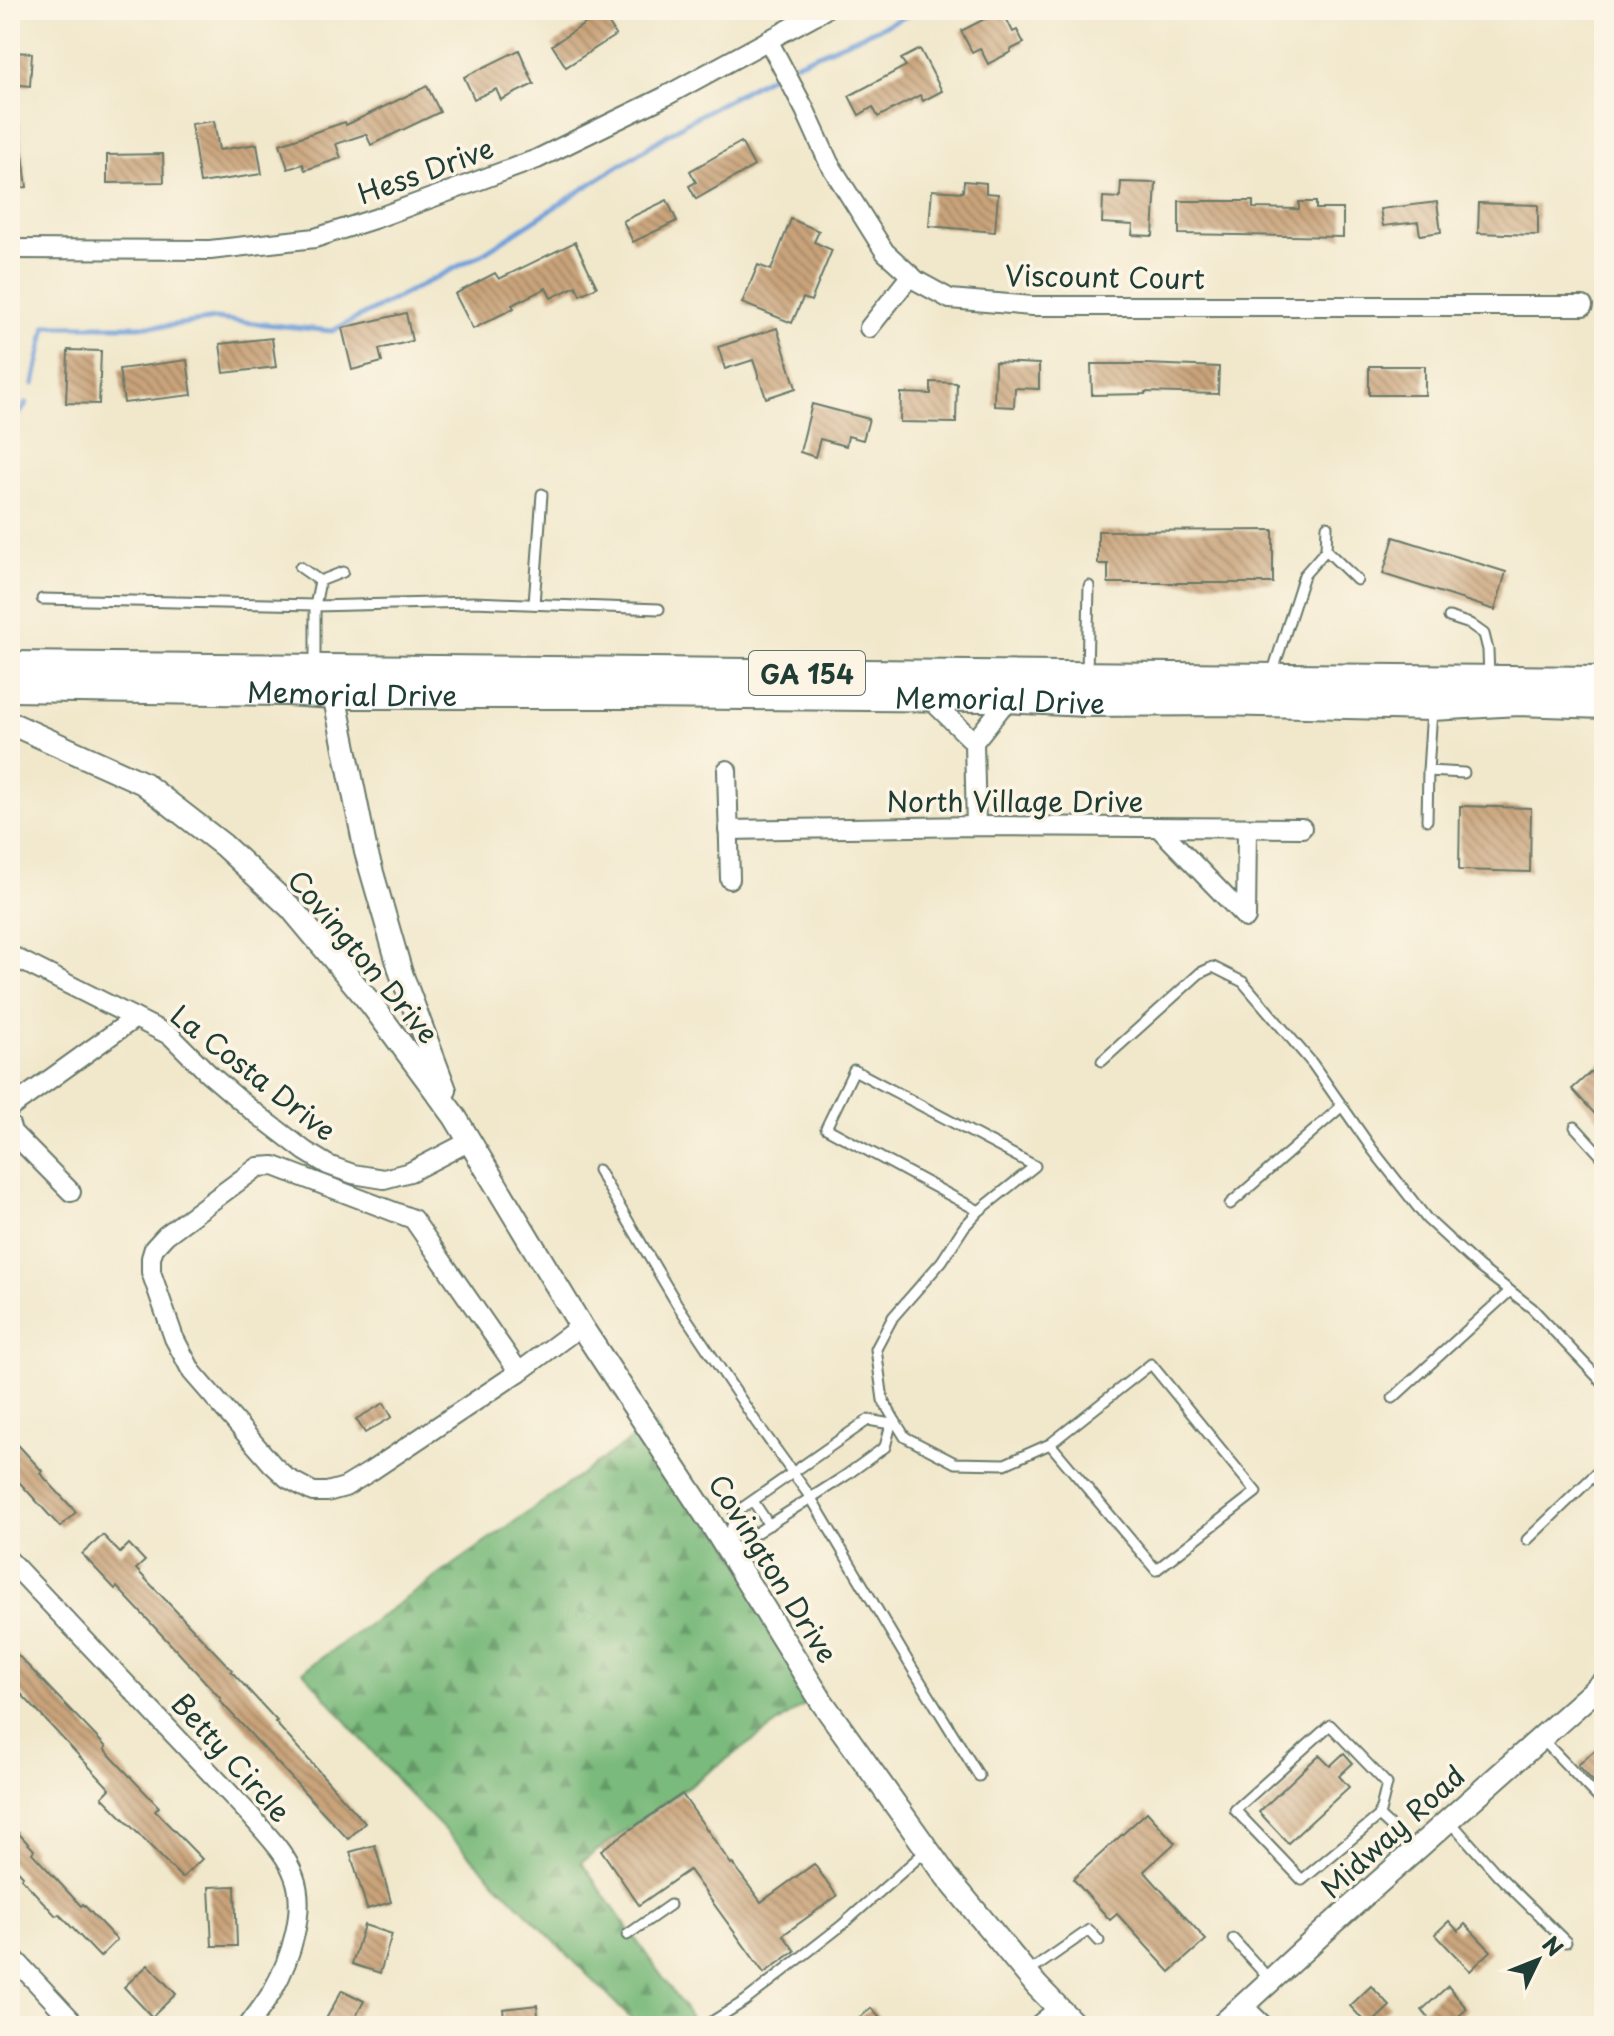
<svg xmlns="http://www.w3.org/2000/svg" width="1614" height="2036" font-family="'Playpen Sans',sans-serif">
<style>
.forest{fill:url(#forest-firs);stroke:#4c7c58;stroke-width:2}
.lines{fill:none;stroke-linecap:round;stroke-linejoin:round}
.stream{stroke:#709fd9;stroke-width:5}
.building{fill:url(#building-back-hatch)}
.service-casing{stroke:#687969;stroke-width:13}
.minor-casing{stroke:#687969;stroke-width:22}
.tertiary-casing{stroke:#687969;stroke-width:26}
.primary-casing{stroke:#687969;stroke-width:32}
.service{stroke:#fff;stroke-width:9}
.minor{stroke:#fff;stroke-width:18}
.tertiary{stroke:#fff;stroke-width:22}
.primary{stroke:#fff;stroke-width:28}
.labels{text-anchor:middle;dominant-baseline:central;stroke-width:7;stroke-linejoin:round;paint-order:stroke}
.shield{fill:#fcf5e5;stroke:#617469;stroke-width:2}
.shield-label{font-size:26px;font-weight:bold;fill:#1f3d34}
.street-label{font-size:28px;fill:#1f3d34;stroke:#fcf5e5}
</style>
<defs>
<pattern id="forest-firs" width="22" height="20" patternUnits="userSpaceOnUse" patternTransform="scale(2)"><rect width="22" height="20" fill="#7aba7c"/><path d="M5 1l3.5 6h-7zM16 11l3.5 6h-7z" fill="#639866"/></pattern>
<pattern id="building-back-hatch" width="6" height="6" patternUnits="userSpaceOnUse" patternTransform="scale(2)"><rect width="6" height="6" fill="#c9a37a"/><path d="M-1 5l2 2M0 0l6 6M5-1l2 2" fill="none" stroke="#a38665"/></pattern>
</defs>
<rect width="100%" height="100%" fill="#fcf5e5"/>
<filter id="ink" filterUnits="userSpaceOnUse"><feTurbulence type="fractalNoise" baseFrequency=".0125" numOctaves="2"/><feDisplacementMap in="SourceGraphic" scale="16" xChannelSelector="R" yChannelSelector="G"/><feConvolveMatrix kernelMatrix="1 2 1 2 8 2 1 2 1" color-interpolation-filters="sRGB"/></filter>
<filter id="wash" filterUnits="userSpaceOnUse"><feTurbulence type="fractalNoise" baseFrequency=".006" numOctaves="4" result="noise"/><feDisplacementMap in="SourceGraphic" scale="32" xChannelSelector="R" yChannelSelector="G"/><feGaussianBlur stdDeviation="1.8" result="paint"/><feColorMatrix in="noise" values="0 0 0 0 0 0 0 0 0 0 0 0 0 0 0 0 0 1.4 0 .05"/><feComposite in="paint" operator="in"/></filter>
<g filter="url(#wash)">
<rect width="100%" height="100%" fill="#f1e8cc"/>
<!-- forest -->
<path class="forest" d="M653,1424L822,1692L581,1862L697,2026H638L407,1792L303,1671Z"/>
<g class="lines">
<!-- stream -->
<g class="stream">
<path d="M797,63L921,10"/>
<path d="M34,384L46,326H166L215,319L332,331L482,254L687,122L771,76"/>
<path d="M10,421L23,409L26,403"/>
</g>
</g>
<g id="blocks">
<!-- building -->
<g class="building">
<path d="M1002,10L1013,32L1017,30L1024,43L1010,50L1011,52L988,64L980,48L972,52L961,31Z"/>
<path d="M602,13L616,35L566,67L552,45Z"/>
<path d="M920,49L942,91L923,101L920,95L878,117L873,107L859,115L849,96L906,66L901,59Z"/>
<path d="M519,50L534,84L501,100L496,89L474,99L464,77Z"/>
<path d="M10,52L32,53L30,86L10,84Z"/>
<path d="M427,86L440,112L371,145L366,134L336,144L341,158L305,170L303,164L288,169L280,144L345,122L346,125Z"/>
<path d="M214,121L219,150L257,144L262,174L200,183L191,124Z"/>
<path d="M19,123L27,187L10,189V124Z"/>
<path d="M741,142L754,166L696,199L689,186L696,182L690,171Z"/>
<path d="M163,154L164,182L107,183V155Z"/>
<path d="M964,181L986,183V193L998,194L995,232L929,226L932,190L963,192Z"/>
<path d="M1121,182L1156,183L1153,236L1132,235L1133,225L1102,223L1103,197L1120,198Z"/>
<path d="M667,200L677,221L633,242L623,221Z"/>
<path d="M1179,201H1253V208L1299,209V202H1316V209H1343V237L1179,234Z"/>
<path d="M1437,202L1441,232L1420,235L1418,222L1383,226L1380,209Z"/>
<path d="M1479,203L1538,205V235L1478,233Z"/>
<path d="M791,219L819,231L814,242L832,250L811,301L803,298L792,323L742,303L758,265L771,270Z"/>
<path d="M575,242L597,287L580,295L576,286L551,298L546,288L512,305L514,308L473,329L455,294L495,273L499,279Z"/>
<path d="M406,313L412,341L379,349L382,362L352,370L342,328Z"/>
<path d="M777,328L796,388L766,398L753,360L725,369L718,347Z"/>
<path d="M272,338L276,367L224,373L220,344Z"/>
<path d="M68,350L101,351L99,404L66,403Z"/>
<path d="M187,360L192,395L124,403L119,369Z"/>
<path d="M995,362L1039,364V389L1015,388L1014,407L994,406Z"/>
<path d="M1091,364H1145L1219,367L1218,394L1145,392V394L1092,395Z"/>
<rect x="1369" y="366" width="56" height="29"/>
<path d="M931,382L957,383L956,423L900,422L901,393L931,394Z"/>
<path d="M812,404L869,419L863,440L848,436L846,446L820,439L815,457L800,452Z"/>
<path d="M1273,530V583H1108V564H1098V531Z"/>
<path d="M1394,537L1506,572L1495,610L1383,574Z"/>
<path d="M1460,806L1531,808L1530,872L1459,870Z"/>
<path d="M1604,1060V1124L1572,1089Z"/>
<path d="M384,1403L392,1417L365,1433L356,1419Z"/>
<path d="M10,1436L42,1471L40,1473L76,1512L60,1527L10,1472Z"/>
<path d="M103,1535L120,1553L129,1544L145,1561L136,1569L232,1670L231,1671L277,1721L275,1722L365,1823L348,1839L220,1701L221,1699L177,1651L117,1587L115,1589L82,1554Z"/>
<path d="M10,1647L106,1747L104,1749L159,1807L155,1811L202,1859L182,1878L102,1797L110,1789L10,1682Z"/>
<path d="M1604,1742V1793L1578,1765Z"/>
<path d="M1344,1753L1353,1763L1339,1776L1349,1787L1288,1843L1259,1812L1319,1755L1330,1766Z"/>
<path d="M682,1794L731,1864L732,1863L761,1902L814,1864L837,1896L783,1935L795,1951L764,1973L689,1870L639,1905L601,1850Z"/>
<path d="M1147,1812L1175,1843L1144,1871L1206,1940L1170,1972L1117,1914L1110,1920L1073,1879Z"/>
<path d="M10,1824L34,1850L32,1853L81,1906L83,1904L117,1940L100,1957L59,1914L56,1916L21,1878L23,1876L10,1862Z"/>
<path d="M375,1845L391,1902L367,1909L350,1852Z"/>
<path d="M235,1886L237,1946H212L209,1887Z"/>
<path d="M1449,1921L1458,1931L1465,1924L1491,1951L1470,1971L1435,1934Z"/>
<path d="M364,1925L392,1934L380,1973L352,1964Z"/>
<path d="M148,1965L176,1994L152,2017L124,1987Z"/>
<path d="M1371,1986L1390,2006L1369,2026L1350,2006Z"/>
<path d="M1448,1986L1467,2009L1447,2026H1435L1422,2010Z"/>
<path d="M342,1990L364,2001L351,2026H322Z"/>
<path d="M537,2005L539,2026H505L503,2009Z"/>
<path d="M871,2008L887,2026H850Z"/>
</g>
</g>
</g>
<g filter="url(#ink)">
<use href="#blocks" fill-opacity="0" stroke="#687969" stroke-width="2"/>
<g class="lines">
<defs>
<g id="service">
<path d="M1326,550L1327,526"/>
<path d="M300,567L320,581L315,606V665"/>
<path d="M320,581L343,572"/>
<path d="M10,595L12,598"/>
<path d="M42,599L315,605"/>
<path d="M534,604L542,494"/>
<path d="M315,606L473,602L659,609"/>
<path d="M1449,617L1470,624L1484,634L1488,650L1489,677"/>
<path d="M1087,674L1089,586"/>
<path d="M1272,674L1304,575L1326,550L1357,580"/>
<path d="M1432,710L1428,771L1464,773"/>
<path d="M1427,820L1428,771"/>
<path d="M1102,1061L1200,973L1213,967L1243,982L1312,1063L1372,1149L1427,1219L1479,1267L1532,1308L1604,1384"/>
<path d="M1575,1127L1604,1159"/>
<path d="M598,1170L677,1304L756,1422L811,1498L909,1663L979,1776"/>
<path d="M1230,1204L1342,1106"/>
<path d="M1393,1398L1510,1291"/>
<path d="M895,1421L883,1400L876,1349L893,1317L942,1261L964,1227L979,1211L1035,1166L854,1070L826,1128L979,1211"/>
<path d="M753,1501L769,1525"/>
<path d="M730,1535L735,1513L868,1420L891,1424L895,1421L905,1437L955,1463L1005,1464L1050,1444L1156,1570L1256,1492L1151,1364L1050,1444"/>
<path d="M724,1538L730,1535L748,1538L845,1476L885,1447L891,1424"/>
<path d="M1527,1540L1604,1466"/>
<path d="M1541,1738L1604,1804"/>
<path d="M1379,1816L1387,1784L1330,1725L1235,1810L1302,1880L1379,1816L1416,1850"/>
<path d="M1449,1820L1497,1874L1566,1942"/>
<path d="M627,1935L670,1905"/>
<path d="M1233,1939L1271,1981"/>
<path d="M1026,1974L1089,1930L1099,1941"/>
<path d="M705,2026L745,2001L841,1926L927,1850"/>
<path d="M1030,2026L1056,2005"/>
</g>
<g id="minor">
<path d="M768,40L805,110L829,163L885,252L917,281L950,299L1032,306H1583"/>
<path d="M10,249L210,250L315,238L377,218L537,159L664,97L824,10"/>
<path d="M869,328L911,275"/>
<path d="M928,697L974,742"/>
<path d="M727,770L730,879"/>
<path d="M976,826L974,742L1009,698"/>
<path d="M1158,827L1246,918L1247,828"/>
<path d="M728,830L976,826L1302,828"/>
<path d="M10,955L171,1036L208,1073L249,1108L305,1151L328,1165L353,1174L384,1179L410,1172L470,1141"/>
<path d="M10,1108L135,1018"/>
<path d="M10,1125L12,1132L71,1192"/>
<path d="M274,1166L413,1219L519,1372L371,1471L345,1487L327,1492H313L287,1478L272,1464L192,1372L174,1338L151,1272V1258L154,1248L166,1235L258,1167Z"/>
<path d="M519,1372L581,1326"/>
<path d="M10,1561L250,1815C266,1834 286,1853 294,1876C307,1909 290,1960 273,1990C266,2003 256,2014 248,2026"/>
<path d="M10,1954L77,2026"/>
<path d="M1243,2006L1264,2026"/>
</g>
<g id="tertiary">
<path d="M326,683L334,694L366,852L401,973L445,1090"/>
<path d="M10,723L143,783L223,845L291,908L372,1005L455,1117L581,1326L709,1520L822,1702L947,1877L1037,1986L1076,2026"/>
<path d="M1221,2026L1331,1925L1604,1682"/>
</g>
<g id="primary">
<path d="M10,666L1604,681"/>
<path id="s1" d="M10,687L286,691L334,694H633L984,697L1086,702L1218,701L1432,706L1518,701L1604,704"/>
</g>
</defs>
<!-- service casing -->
<use href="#service" class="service-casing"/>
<!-- minor casing -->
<use href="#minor" class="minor-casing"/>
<!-- tertiary casing -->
<use href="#tertiary" class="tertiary-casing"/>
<!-- primary casing -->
<use href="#primary" class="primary-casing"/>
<!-- service -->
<use href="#service" class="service"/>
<!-- minor -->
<use href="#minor" class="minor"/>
<!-- tertiary -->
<use href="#tertiary" class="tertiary"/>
<!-- primary -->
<use href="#primary" class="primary"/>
</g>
</g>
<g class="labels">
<!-- shield labels -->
<rect class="shield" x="749" y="651" width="116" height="44" rx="6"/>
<g class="shield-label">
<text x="807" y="673">GA 154</text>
</g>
<!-- street labels -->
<g class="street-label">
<text transform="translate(425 170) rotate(-20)">Hess Drive</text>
<text transform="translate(1105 276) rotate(1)">Viscount Court</text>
<text stroke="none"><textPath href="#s1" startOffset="342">Memorial Drive</textPath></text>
<text stroke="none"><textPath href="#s1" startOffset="990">Memorial Drive</textPath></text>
<text x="1015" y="800">North Village Drive</text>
<text transform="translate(364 956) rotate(50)">Covington Drive</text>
<text transform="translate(254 1072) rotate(38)">La Costa Drive</text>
<text transform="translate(774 1568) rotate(58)">Covington Drive</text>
<text transform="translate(232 1757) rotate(48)">Betty Circle</text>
<text transform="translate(1392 1831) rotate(-42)">Midway Road</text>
</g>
</g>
<!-- margin -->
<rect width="1614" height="2036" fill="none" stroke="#fcf5e5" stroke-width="40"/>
<!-- north arrow -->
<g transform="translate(1538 1960) rotate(47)" stroke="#fcf5e5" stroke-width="6" paint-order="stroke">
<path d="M0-6L14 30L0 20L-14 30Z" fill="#1f3d34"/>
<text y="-12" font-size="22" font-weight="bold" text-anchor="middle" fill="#1f3d34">N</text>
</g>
</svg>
